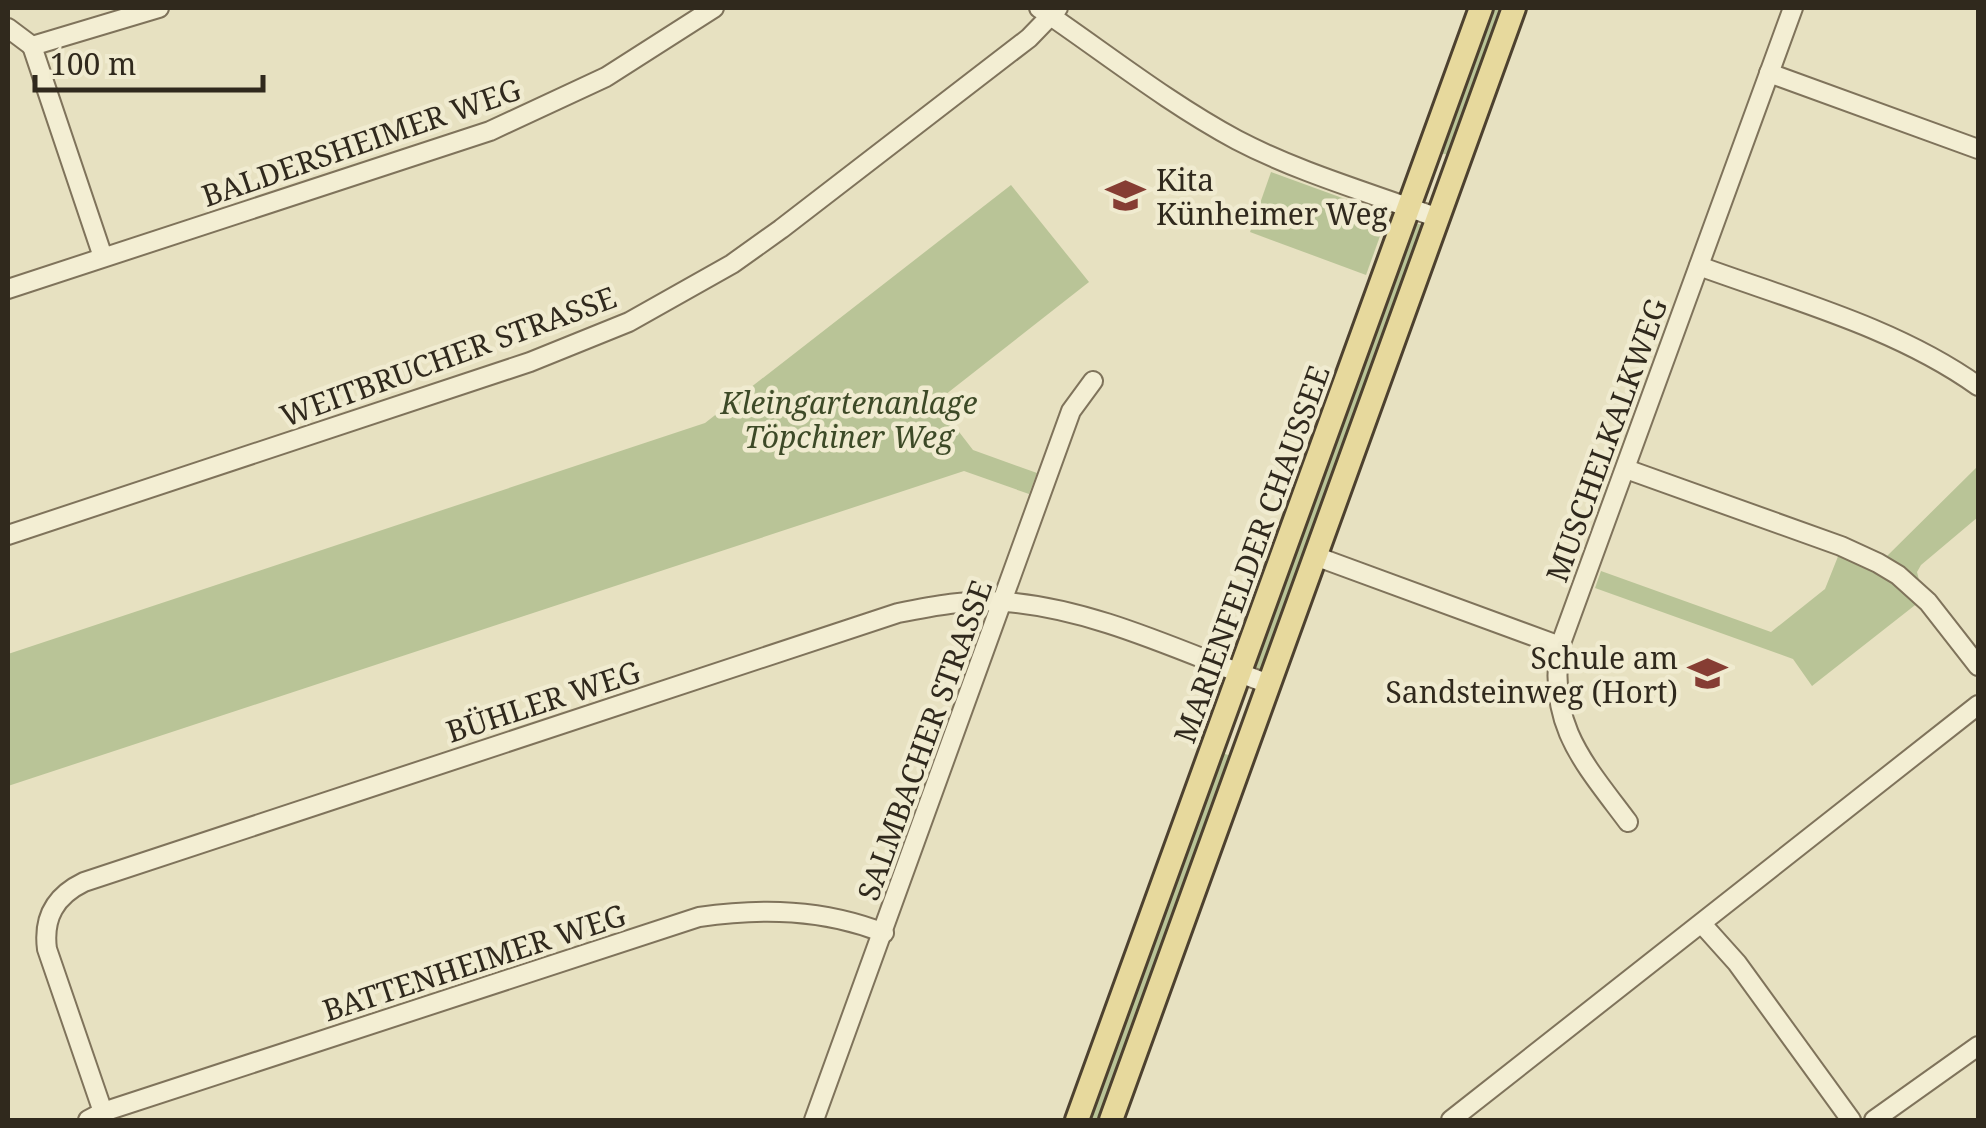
<svg xmlns="http://www.w3.org/2000/svg" width="1986" height="1128" font-family="'Noto Serif',serif">
<style>
.green{fill:#b9c497}
.lines{fill:none;stroke-linecap:round;stroke-linejoin:round}
.minor-casing{stroke:#7f735b;stroke-width:22}
.major-casing{stroke:#4d412f;stroke-width:28}
.minor{stroke:#f3eed3;stroke-width:18}
.major{stroke:#e7d99d;stroke-width:22}
.labels{text-anchor:middle;dominant-baseline:central;stroke-width:9;stroke-linejoin:round;paint-order:stroke}
.street-label{font-size:30px;fill:#30291d;stroke:#f0ebd0}
.poi-label{font-size:30px;fill:#30291d;stroke:#f0ebd0;text-anchor:start}
.park-label{font-size:30px;font-style:italic;fill:#3d4a27;stroke:#f0ebd0}
</style>
<rect width="100%" height="100%" fill="#e7e1c1"/>
<!-- green -->
<g class="green">
<path d="M1488,8H1503L1450,155L1438,153Z"/>
<path d="M1271,172L1378,211L1384,225L1366,275L1250,232Z"/>
<path d="M1011,185L1089,282L936,402L973,450L1037,473L1029,494L964,471L8,786V654L705,423Z"/>
<path d="M1413,222L1424,226L1261,671L1251,665Z"/>
<path d="M1978,466V517L1921,565L1917,572L1920,584L1884,559Z"/>
<path d="M1839,554L1879,572L1919,602L1812,686L1793,659L1595,588L1601,571L1771,632L1825,589Z"/>
<path d="M1220,752L1228,755L1231,760L1100,1120H1084Z"/>
</g>
<g class="lines">
<defs>
<g id="minor">
<path d="M1039,8C1104,52 1168,103 1237,140C1300,173 1371,193 1438,218"/>
<path d="M8,28L32,46"/>
<path d="M32,46L103,257"/>
<path d="M32,46L159,8"/>
<path d="M1769,73L1978,149"/>
<path d="M1699,266C1792,300 1897,328 1978,386"/>
<path d="M8,289L490,131L606,77L714,8"/>
<path d="M1626,469L1841,546L1878,563L1898,575L1928,602L1978,666"/>
<path d="M8,535L530,362L629,322L732,264L781,229L1029,38L1058,8"/>
<path d="M1315,556L1560,646"/>
<path d="M1628,822C1584,763 1547,725 1560,646L1793,8"/>
<path d="M1702,924L1737,963L1851,1120"/>
<path d="M103,1112L47,949C43,918 55,896 84,882L898,613C933,606 969,599 1005,602C1096,609 1184,653 1269,684"/>
<path d="M88,1120L103,1112L699,917C762,908 823,909 884,933"/>
<path d="M814,1120L1071,411L1093,381"/>
<path d="M1451,1120L1978,705"/>
<path d="M1874,1120L1978,1046"/>
</g>
<g id="major">
<path d="M1077,1120L1481,8"/>
<path d="M1111,1120L1514,8"/>
</g>
</defs>
<!-- minor casing -->
<use href="#minor" class="minor-casing"/>
<!-- major casing -->
<use href="#major" class="major-casing"/>
<!-- minor -->
<use href="#minor" class="minor"/>
<!-- major -->
<use href="#major" class="major"/>
</g>
<!-- icons -->
<defs>
<symbol id="school-bare" viewBox="-9 -9 18 18"><path d="M0-5L7-2L0 1L-7-2ZM-4 1L0 2.5L4 1V4Q0 6-4 4Z" fill="#863d33" stroke="#f0ebd0" stroke-width="2.5" paint-order="stroke"/></symbol>
</defs>
<g fill-rule="evenodd">
<use href="#school-bare" x="1098" y="168" width="55" height="55"/>
<use href="#school-bare" x="1680" y="646" width="55" height="55"/>
</g>
<g class="labels">
<!-- street labels -->
<g class="street-label">
<text transform="translate(361 142) rotate(-19)">BALDERSHEIMER WEG</text>
<text transform="translate(448 356) rotate(-20)">WEITBRUCHER STRASSE</text>
<text transform="translate(1606 440) rotate(-70)">MUSCHELKALKWEG</text>
<text transform="translate(1251 554) rotate(-70)">MARIENFELDER CHAUSSEE</text>
<text transform="translate(543 701) rotate(-18)">BÜHLER WEG</text>
<text transform="translate(924 740) rotate(-70)">SALMBACHER STRASSE</text>
<text transform="translate(474 962) rotate(-18)">BATTENHEIMER WEG</text>
</g>
<!-- poi labels -->
<g class="poi-label">
<text x="1156" y="179">Kita<tspan x="1156" dy="34">Künheimer Weg</tspan></text>
<text x="1678" y="657" text-anchor="end">Schule am<tspan x="1678" dy="34">Sandsteinweg (Hort)</tspan></text>
</g>
<!-- park labels -->
<g class="park-label">
<text x="849" y="402">Kleingartenanlage<tspan x="849" dy="34">Töpchiner Weg</tspan></text>
</g>
</g>
<!-- border -->
<rect width="1986" height="1128" fill="none" stroke="#30291d" stroke-width="20"/>
<!-- scale -->
<path d="M35 75v15h228v-15" fill="none" stroke="#30291d" stroke-width="5"/>
<text x="50" y="75" font-size="30" fill="#30291d" stroke="#f0ebd0" stroke-width="8" paint-order="stroke">100 m</text>
</svg>
